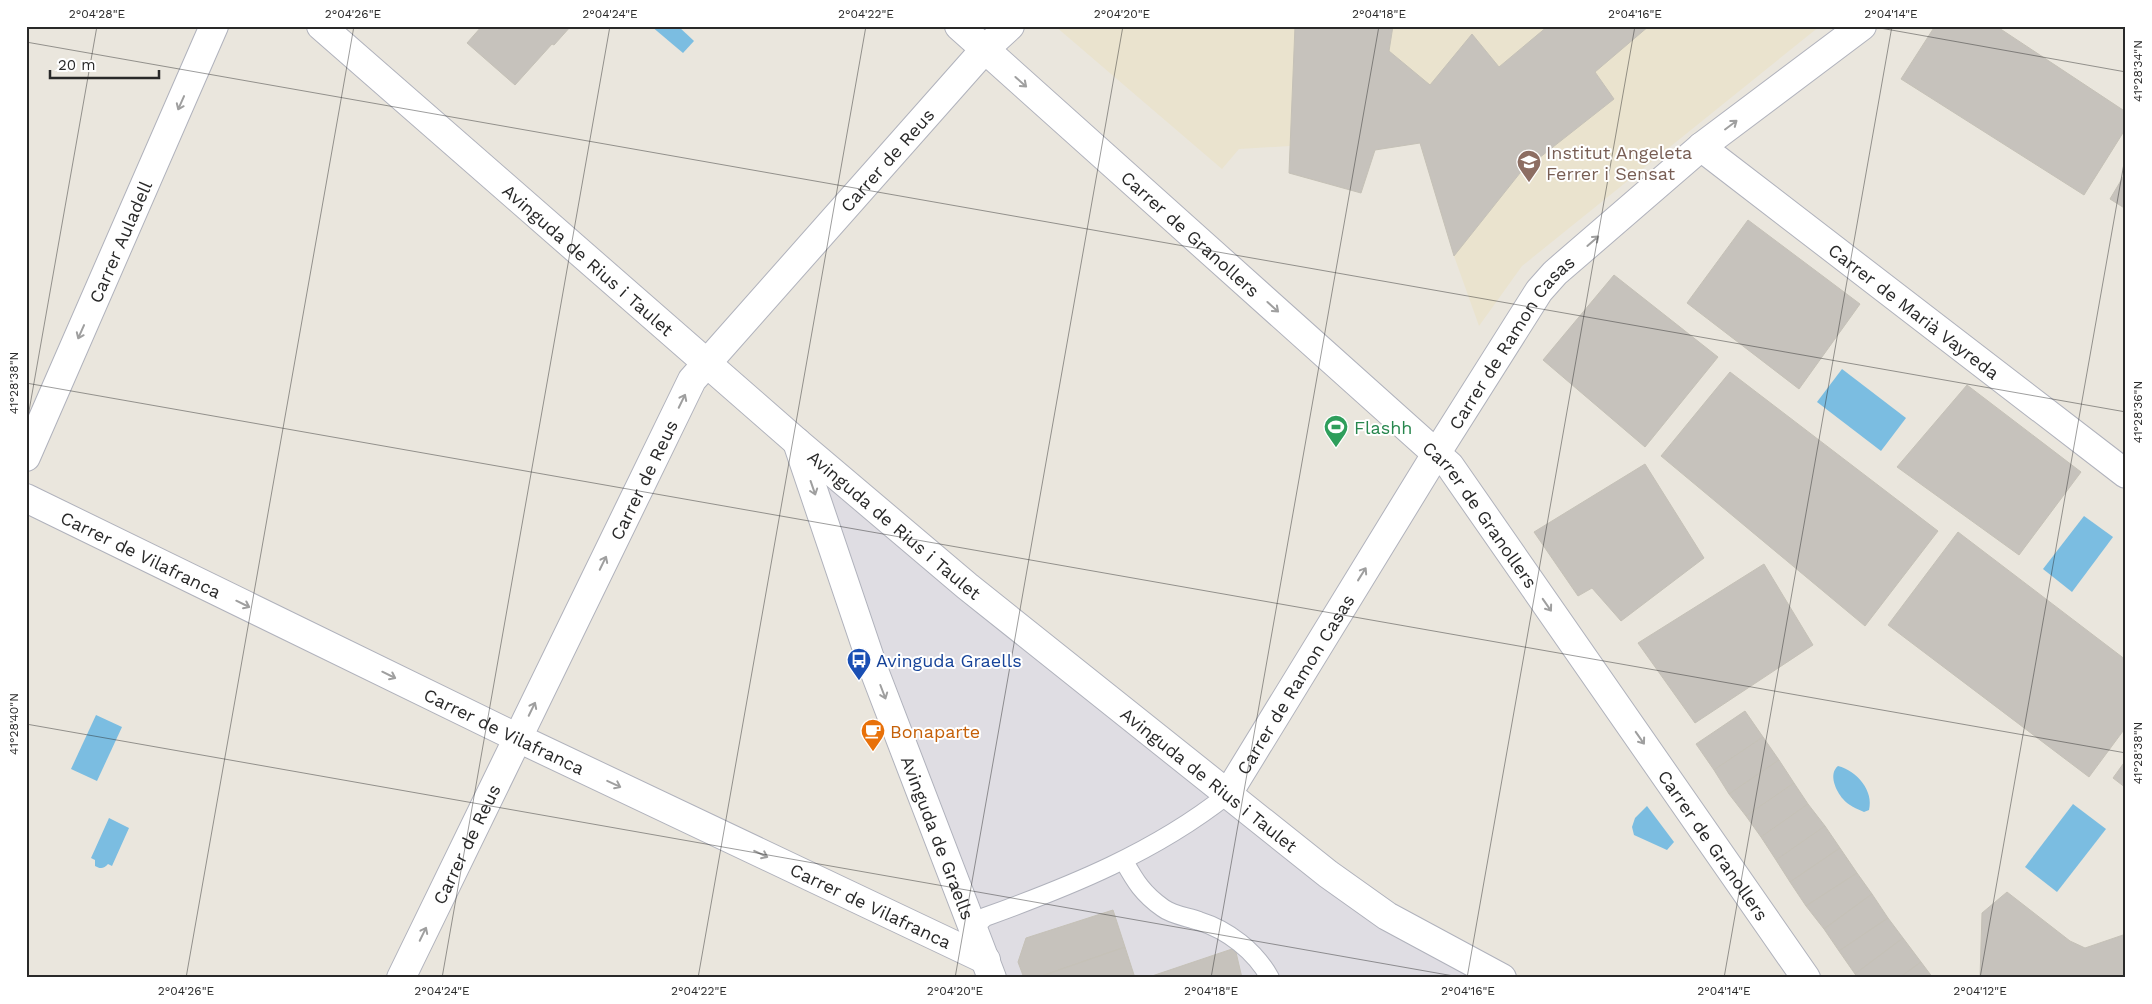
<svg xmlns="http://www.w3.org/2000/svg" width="2152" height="1004" font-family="'Work Sans',sans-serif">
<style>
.industrial{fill:#dfdde3}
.education{fill:#eae3ce}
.water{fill:#7bbde1}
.building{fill:#c6c2bc;stroke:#c5c1b7}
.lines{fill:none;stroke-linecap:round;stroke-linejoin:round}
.service-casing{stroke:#b0b2bc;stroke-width:20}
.minor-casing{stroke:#b0b2bc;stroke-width:30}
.tertiary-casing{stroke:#b0b2bc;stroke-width:30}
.service{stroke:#fff;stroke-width:18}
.minor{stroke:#fff;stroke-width:28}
.tertiary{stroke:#fff;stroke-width:28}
.oneway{stroke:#9f9f9f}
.ticks{fill:none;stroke:#292929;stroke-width:1;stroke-opacity:0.45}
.labels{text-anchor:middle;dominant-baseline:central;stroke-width:4;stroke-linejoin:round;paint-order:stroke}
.education-label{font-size:18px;fill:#785e54;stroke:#fff;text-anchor:start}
.street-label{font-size:18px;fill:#292929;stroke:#fff}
.leisure-label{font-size:18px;fill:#27864d;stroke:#fff;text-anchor:start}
.transit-label{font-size:18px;fill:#164399;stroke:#fff;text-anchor:start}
.food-label{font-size:18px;fill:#c56008;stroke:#fff;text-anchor:start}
.neatline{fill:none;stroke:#292929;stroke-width:2}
.ticks-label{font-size:12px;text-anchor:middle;fill:#292929}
</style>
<rect width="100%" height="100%" fill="#eae6dd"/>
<!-- industrial -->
<path class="industrial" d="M797,442L1227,795L1502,978H992Z"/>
<!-- education -->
<path class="education" d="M1055,26H1820L1522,266L1479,326L1454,256L1420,143L1375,150L1361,193L1289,173L1290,146L1239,149L1222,169Z"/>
<!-- water -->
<g class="water">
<path d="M651,26H678L694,41L683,53Z"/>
<path d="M1842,369L1906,418L1881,451L1817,402Z"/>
<path d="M2084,516L2113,537L2072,592L2043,569Z"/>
<path d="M96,715L122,727L97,781L71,769Z"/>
<path d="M1838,766C1857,771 1874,791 1869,810L1864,812C1857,809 1848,805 1843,799C1836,791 1828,774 1838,766Z"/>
<path d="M2073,804L2106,829L2057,892L2025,867Z"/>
<path d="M1647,806L1674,842L1667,850L1634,835L1632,827L1635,818Z"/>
<path d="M109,818L129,828L112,866L108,864C104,869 100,869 95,866V860L91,858Z"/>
</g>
<!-- building -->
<g class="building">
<path d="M482,26H571L554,45L552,44L515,85L467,43Z"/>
<path d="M1295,26H1393L1389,51L1430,85L1472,34L1499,67L1548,26H1649L1595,72L1614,99L1520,173L1454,256L1420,143L1375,150L1361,193L1289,173Z"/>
<path d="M1935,26H1996L2126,112V128L2084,195L1901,79Z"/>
<path d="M2126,172V209L2110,199Z"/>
<path d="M1748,220L1860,304L1799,389L1687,303Z"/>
<path d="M1614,275L1718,357L1645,447L1543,360Z"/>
<path d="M1730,372L1938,531L1865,626L1661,456Z"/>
<path d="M1967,385L2081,472L2019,555L1897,467Z"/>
<path d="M1645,464L1704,558L1621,621L1592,588L1578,596L1534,532Z"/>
<path d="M1958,532L2126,660V727L2089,777L1888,625Z"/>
<path d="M1764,564L1813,645L1695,723L1638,643Z"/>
<path d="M1745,711L1763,737L1714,770L1696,744Z"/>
<path d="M1763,737L1779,760L1729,794L1714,770Z"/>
<path d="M1779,760L1794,783L1746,816L1729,794Z"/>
<path d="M2126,760V788L2113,778Z"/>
<path d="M1794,783L1808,804L1761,837L1746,816Z"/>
<path d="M1808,804L1825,826L1776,860L1761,837Z"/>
<path d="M1825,826L1840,848L1790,882L1776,860Z"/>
<path d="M1840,848L1857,873L1806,906L1790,882Z"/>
<path d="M1857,873L1872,894L1824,929L1806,906Z"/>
<path d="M2007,892L2070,941L2085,948L2126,934V978H1980L1982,913Z"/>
<path d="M1872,894L1888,918L1839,951L1824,929Z"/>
<path d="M1113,910L1125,947L1036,978H1024L1018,962L1026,938Z"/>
<path d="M1888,918L1903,938L1855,974L1839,951Z"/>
<path d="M1903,938L1921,962L1899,978H1858L1855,974Z"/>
<path d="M1125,947L1135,978H1036Z"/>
<path d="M1235,948L1242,978H1146Z"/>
<path d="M1921,962L1933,978H1899Z"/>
</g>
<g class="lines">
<defs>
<g id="service">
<path d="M1124,861C1135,881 1143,894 1163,908C1172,915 1188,917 1199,921C1228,930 1255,951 1270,978"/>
<path d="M974,927L985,917C1071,886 1155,852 1227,795"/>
</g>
<g id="minor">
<path id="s1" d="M959,26L1450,466L1806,978"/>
<path id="s2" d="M1701,147L2126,474"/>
<path id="s3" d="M26,457L214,26"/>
<path id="s4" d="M26,498L518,738L986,960"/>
<path id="s5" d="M1227,795L1436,454L1539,291L1555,273L1701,147L1862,26"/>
<path id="s6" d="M401,978L692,380L985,49L1010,26"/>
</g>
<g id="tertiary">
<path id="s7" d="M321,26L797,442L967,586L1328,874L1387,916L1502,978"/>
<path id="s8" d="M797,442L875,673L992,978"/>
</g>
</defs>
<!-- service casing -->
<use href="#service" class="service-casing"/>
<!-- minor casing -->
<use href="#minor" class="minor-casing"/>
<!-- tertiary casing -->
<use href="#tertiary" class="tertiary-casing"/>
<!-- service -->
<use href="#service" class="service"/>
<!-- minor -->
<use href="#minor" class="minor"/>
<!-- tertiary -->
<use href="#tertiary" class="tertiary"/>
</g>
<!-- one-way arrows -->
<defs><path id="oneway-shaft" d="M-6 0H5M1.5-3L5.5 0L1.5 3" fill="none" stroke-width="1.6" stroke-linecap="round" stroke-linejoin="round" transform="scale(1.25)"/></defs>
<g class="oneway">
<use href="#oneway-shaft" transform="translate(1021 82) rotate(42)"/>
<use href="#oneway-shaft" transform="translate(181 103) rotate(114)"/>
<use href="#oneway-shaft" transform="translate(1731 125) rotate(-37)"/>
<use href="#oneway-shaft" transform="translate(1593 241) rotate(-41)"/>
<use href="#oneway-shaft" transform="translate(1273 307) rotate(42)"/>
<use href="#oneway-shaft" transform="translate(81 332) rotate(114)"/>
<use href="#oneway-shaft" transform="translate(682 401) rotate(-64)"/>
<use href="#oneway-shaft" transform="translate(813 488) rotate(71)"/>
<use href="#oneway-shaft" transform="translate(603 563) rotate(-64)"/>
<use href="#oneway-shaft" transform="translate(1362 574) rotate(-58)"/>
<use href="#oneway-shaft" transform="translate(243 604) rotate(26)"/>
<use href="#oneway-shaft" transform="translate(1547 605) rotate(55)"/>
<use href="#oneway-shaft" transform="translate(389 675) rotate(26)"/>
<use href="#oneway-shaft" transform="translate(883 692) rotate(69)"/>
<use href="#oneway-shaft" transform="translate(532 709) rotate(-64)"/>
<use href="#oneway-shaft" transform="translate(1640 738) rotate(55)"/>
<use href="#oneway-shaft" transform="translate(614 784) rotate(25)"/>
<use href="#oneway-shaft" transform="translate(761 854) rotate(25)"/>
<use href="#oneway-shaft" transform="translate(423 934) rotate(-64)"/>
</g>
<!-- ticks -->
<path class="ticks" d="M1869,26L2126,72M26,42L2126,412M26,383L2126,753M26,428L97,26M26,724L1465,978M186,978L354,26M442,978L610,26M698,978L866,26M955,978L1123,26M1211,978L1379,26M1467,978L1635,26M1724,978L1892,26M1980,978L2126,152"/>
<!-- icons -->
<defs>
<symbol id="school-pin" viewBox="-11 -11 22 30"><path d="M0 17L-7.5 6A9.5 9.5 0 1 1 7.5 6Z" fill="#8d6e63" stroke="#fff"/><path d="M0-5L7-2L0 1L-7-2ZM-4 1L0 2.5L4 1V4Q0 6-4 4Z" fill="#fff"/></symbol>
<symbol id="stadium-pin" viewBox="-11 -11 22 30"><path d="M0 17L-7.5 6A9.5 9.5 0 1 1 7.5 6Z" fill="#2e9e5b" stroke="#fff"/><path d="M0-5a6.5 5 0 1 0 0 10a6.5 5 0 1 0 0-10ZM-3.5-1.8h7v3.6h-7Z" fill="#fff"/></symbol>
<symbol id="bus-pin" viewBox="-11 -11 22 30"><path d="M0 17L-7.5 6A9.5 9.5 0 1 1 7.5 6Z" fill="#1a4fb4" stroke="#fff"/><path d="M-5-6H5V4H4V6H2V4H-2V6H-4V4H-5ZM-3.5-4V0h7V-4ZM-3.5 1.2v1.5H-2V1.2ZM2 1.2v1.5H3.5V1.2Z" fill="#fff"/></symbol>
<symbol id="cafe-pin" viewBox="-11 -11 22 30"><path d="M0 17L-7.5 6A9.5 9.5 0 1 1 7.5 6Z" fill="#e8710a" stroke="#fff"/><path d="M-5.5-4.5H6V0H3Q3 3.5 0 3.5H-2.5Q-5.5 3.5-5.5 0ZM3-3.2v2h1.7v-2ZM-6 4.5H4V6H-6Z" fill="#fff"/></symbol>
</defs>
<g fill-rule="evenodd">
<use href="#school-pin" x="1515" y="148" width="28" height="38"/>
<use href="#stadium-pin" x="1322" y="413" width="28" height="38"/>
<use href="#bus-pin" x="845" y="646" width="28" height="38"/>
<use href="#cafe-pin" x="859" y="717" width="28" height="38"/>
</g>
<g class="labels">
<!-- education labels -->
<g class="education-label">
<text x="1546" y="152">Institut Angeleta<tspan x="1546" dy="21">Ferrer i Sensat</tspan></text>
</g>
<!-- street labels -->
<g class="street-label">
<text stroke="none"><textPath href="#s6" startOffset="959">Carrer de Reus</textPath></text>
<text stroke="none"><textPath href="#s1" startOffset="311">Carrer de Granollers</textPath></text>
<text stroke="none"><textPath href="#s3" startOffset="235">Carrer Auladell</textPath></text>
<text stroke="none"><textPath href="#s7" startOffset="355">Avinguda de Rius i Taulet</textPath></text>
<text stroke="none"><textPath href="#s2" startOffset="269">Carrer de Marià Vayreda</textPath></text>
<text stroke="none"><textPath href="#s5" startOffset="535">Carrer de Ramon Casas</textPath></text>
<text stroke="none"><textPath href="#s6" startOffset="554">Carrer de Reus</textPath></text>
<text stroke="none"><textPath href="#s1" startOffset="716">Carrer de Granollers</textPath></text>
<text stroke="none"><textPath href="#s7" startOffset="760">Avinguda de Rius i Taulet</textPath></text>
<text stroke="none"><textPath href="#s4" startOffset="128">Carrer de Vilafranca</textPath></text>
<text stroke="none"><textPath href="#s5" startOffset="130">Carrer de Ramon Casas</textPath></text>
<text stroke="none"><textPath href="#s4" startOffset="532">Carrer de Vilafranca</textPath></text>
<text stroke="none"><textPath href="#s7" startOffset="1165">Avinguda de Rius i Taulet</textPath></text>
<text stroke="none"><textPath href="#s8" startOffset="420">Avinguda de Graells</textPath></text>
<text stroke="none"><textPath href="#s6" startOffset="149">Carrer de Reus</textPath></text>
<text stroke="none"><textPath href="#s1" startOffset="1121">Carrer de Granollers</textPath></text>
<text stroke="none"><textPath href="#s4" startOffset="938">Carrer de Vilafranca</textPath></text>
</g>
<!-- leisure labels -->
<g class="leisure-label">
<text x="1354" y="427">Flashh</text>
</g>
<!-- transit labels -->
<g class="transit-label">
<text x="876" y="660">Avinguda Graells</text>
</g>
<!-- food labels -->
<g class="food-label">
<text x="890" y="731">Bonaparte</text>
</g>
</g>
<!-- border -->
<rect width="2152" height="1004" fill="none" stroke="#ffffff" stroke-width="55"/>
<!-- scale -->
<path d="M50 70v8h109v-8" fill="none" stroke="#292929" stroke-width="2.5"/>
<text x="58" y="70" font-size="15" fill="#292929" stroke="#ffffff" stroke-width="4" paint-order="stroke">20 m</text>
<rect x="28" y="28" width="2096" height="948" class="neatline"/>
<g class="ticks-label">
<text x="97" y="18">2°04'28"E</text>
<text x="353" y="18">2°04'26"E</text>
<text x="610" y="18">2°04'24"E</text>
<text x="866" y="18">2°04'22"E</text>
<text x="1122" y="18">2°04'20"E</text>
<text x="1379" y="18">2°04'18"E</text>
<text x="1635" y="18">2°04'16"E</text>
<text x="1891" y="18">2°04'14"E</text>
<text transform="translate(2138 71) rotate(-90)" y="4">41°28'34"N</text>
<text transform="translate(14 383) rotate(-90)" y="4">41°28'38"N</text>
<text transform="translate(2138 412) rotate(-90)" y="4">41°28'36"N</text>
<text transform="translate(14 724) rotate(-90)" y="4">41°28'40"N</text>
<text transform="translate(2138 753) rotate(-90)" y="4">41°28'38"N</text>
<text x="186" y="995">2°04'26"E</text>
<text x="442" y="995">2°04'24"E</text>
<text x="699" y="995">2°04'22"E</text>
<text x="955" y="995">2°04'20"E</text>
<text x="1211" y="995">2°04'18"E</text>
<text x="1468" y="995">2°04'16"E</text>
<text x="1724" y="995">2°04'14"E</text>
<text x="1980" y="995">2°04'12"E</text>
</g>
</svg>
